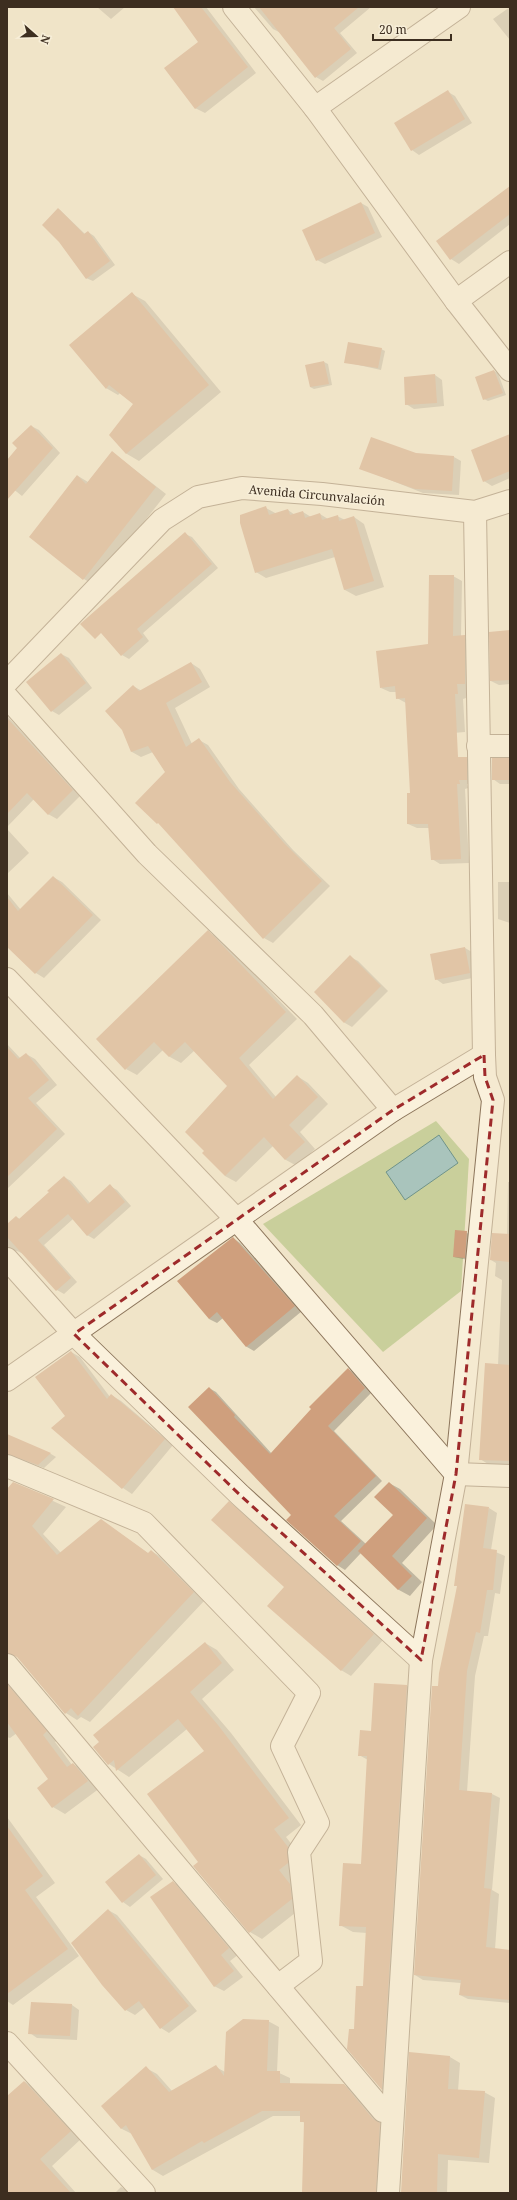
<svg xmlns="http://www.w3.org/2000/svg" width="517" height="2200" font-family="'Noto Serif',serif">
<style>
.green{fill:#c9cf9b}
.water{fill:#a9c4bc;stroke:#6f938a}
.shadow{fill:#0003}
.building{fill:#cf9f7d}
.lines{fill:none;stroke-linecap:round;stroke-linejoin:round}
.street-casing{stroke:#8d765c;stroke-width:24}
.street{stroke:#faf1dc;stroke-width:22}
.marked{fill:none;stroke:#9e2a2b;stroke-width:3;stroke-dasharray:8 5;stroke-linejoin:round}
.labels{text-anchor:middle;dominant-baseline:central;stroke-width:3;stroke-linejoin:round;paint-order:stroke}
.street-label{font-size:12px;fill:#3d2e20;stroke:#f7eed8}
</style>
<rect width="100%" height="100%" fill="#f0e4c8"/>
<!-- green -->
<path class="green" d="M436,1121L469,1159L461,1291L383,1352L263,1224Z"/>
<!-- water -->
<path class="water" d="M439,1135L458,1163L405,1200L386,1172Z"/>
<!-- shadow -->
<g class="shadow">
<path d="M97,7H125L111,19Z"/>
<path d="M177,7H206L256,73L205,113L195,108L199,42Z"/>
<path d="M254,7H371L340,33L357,53L323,81L316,77L281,33L273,29Z"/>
<path d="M510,7V40L493,19Z"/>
<path d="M448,92L455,96L472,123L419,155L412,150Z"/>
<path d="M510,188V224L459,264L451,259L437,241Z"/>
<path d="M361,203L368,207L382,237L325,264L317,260Z"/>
<path d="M59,209L85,234L88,232L94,236L115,265L93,281L86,278Z"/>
<path d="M132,294L145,301L221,392L139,461L127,454L110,435L134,404L120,393L118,395L106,388Z"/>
<path d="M381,349L385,351L381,370L345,362Z"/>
<path d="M324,362L328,364L332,385L314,389L310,387Z"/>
<path d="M494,371L498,373L506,395L488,401L484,399Z"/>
<path d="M435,375L442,380L444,406L414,409L406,404Z"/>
<path d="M31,426L39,430L60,453L22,496L7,484V461L19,448Z"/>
<path d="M510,435V478L492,486L484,481Z"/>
<path d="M112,452L166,494L94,585L84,579L78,476L88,482Z"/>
<path d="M454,457L461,461L459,495L423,493L360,468Z"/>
<path d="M266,508L277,514L288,510L295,515L303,512L311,517L320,514L328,519L337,516L345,520L354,517L364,524L384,587L356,596L345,590L335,557L266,578L256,572Z"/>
<path d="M185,534L192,537L218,568L143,633L149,641L129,659L122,655Z"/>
<path d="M453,576L462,581L461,636L473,641L474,688L466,689V698L463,699L465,732L416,736L406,703L397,698L396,692H390L381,688L429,645Z"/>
<path d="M510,631V684L499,685L491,681Z"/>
<path d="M61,654L69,658L92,688L59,715L52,711Z"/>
<path d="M191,663L200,669L210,687L175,708L192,744L199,740L208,745L239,789L293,850L330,886L273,943L264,938L164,827L137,803L166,773L153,752L141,757L132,752L133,686L142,691Z"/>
<path d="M7,716L81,795L57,819L48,814L34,799L7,827Z"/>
<path d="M466,758L475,763V784H467L468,788L465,789L469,863L440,864L432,859L430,828H417L408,824L411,794Z"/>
<path d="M510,759V784H500L493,779Z"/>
<path d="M7,829L29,853L7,874Z"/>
<path d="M53,877L62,882L101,920L44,978L36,973L7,946V893L21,910Z"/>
<path d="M498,882H510V923L498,919Z"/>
<path d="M208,932L219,938L297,1019L249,1065L276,1097L297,1076L308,1083L328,1104L300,1132L315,1149L297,1166L286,1160L273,1146L236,1182L225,1176L229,1086L195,1050L181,1063L170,1057L163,1050L137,1075L126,1069Z"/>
<path d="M465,948L472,952L477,977L443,984L436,979Z"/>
<path d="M350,957L358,961L388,991L352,1027L345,1023L315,992Z"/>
<path d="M7,1044L21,1059L26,1054L35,1059L57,1085L36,1103L65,1134L7,1189Z"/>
<path d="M64,1177L71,1181L90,1203L110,1186L117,1190L131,1206L94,1239L87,1235L73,1219L44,1245L77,1282L64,1294L57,1290L28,1256L17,1251L7,1253V1225L16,1217L20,1219L50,1192Z"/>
<path d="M508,1182H510V1465L488,1464L480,1459L498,1365L502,1280L495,1276L496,1263L491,1260L507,1235Z"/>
<path d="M456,1231L471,1234L468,1260L454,1257Z"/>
<path d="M233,1238L240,1243L302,1311L254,1351L247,1347L223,1318L217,1323L209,1319Z"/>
<path d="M71,1352L80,1357L110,1397L111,1395L121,1401L173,1445L132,1494L123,1488L53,1428L66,1416Z"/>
<path d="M348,1369L355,1373L372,1392L334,1431L382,1481L341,1521L366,1544L394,1515L389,1483L400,1489L437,1525L402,1563L422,1582L410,1596L399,1590L361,1553L345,1570L337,1565L293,1515L209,1388L216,1392L272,1454Z"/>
<path d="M7,1435L51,1454L56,1457L44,1468L7,1455Z"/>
<path d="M14,1483L66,1507L43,1534L61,1553L101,1520L149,1554L151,1551L163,1558L205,1600L90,1722L81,1717L77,1720L66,1713L7,1641V1491Z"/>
<path d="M229,1503L238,1508L383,1640L351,1676L341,1670Z"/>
<path d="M489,1508L497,1513L491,1550L505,1556L500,1594L495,1593L488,1636H484L475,1676L467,1792L492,1794L500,1798L492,1890L499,1894L495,1949L510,1951V2003L468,1999L460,1995L461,1983L423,1980L415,1975L439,1688L458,1586L455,1585Z"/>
<path d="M205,1643L217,1650L234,1670L202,1699L231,1733L301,1825L286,1837L300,1855V1870L291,1877L302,1892L304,1906L262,1939L250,1932L200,1863L205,1751L187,1729L129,1777L109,1764Z"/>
<path d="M7,1682L14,1686L58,1739L55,1742L72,1765L73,1764L85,1771L100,1788L65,1814L53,1807L50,1779L17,1733L10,1738L7,1737Z"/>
<path d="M407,1686L419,1693L394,2096L382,2089L349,2049L355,2030L364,1987L367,1933L353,1932L340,1925L362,1865L368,1760L359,1755L372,1732Z"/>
<path d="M7,1817L55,1883L36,1897L79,1956L13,2005L7,2001Z"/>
<path d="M139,1855L146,1859L163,1879L130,1907L123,1902L106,1882Z"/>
<path d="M173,1882L183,1888L239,1954L230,1961L243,1977L224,1991L214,1986Z"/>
<path d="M108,1910L117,1915L197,2011L169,2033L161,2028L145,2007L135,2015L126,2010Z"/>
<path d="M72,2005L79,2010L77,2040L37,2038L30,2033Z"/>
<path d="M268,2021L279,2027L277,2072L290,2078V2084L344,2085L355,2091L384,2126L386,2193H303L305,2123L301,2121V2116H273L163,2176L153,2170L132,2134L122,2129L102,2106L146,2068L157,2074L172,2091L216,2067L225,2072Z"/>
<path d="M410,2053L450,2057L460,2063L458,2091L484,2092L495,2098L489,2163L448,2160L447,2193H402Z"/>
<path d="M25,2082L37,2089L82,2138L52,2166L76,2193H7V2107Z"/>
<path d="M121,2187L131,2193H115Z"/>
</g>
<!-- building -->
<g class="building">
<path d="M173,7H201L248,67L195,109L164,68L198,42Z"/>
<path d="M259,7H359L334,28L351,49L315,78Z"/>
<path d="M448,90L465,119L411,151L394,123Z"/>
<path d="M510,186V214L450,260L436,241Z"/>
<path d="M361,202L375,233L316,261L302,230Z"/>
<path d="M58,208L84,234L88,231L110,261L86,279L59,242L42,225Z"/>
<path d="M132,292L209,385L126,454L109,435L133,404L109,385L106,389L69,345Z"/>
<path d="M348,342L382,348L378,368L344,363Z"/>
<path d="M324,361L329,384L310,387L305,365Z"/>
<path d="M494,370L503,393L483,400L475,377Z"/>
<path d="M435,374L437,403L405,405L404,377Z"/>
<path d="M31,425L53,448L7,500V460L17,448L12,443Z"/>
<path d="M510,434V471L483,482L471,450Z"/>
<path d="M371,437L416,453L454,456L452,491L415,489L359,469Z"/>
<path d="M112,451L156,487L83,580L29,537L77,475L86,484Z"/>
<path d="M266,506L269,515L288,509L290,515L303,511L305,518L320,513L322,520L338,515L339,521L354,516L374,581L344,590L332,549L255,573L240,523V515Z"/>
<path d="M185,532L212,564L137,629L143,637L121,656L101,633L95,639L80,624Z"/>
<path d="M429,575H454L453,636L465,635V684H457L458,694H455L458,757H467V780H459L460,784H457L461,859L431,860L428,824H407V793H410L405,698L396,699L395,686L380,688L376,651L428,644Z"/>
<path d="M510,630V680L490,681L489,632Z"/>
<path d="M61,653L86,683L51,712L26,682Z"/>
<path d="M191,662L202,682L166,703L186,747L199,738L230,782L284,843L322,881L263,939L158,823L157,824L135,803L165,772L148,746L131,752L122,730L105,711L133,685L139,691Z"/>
<path d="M7,718L73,790L48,815L27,793L7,814Z"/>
<rect x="492" y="758" width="18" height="22"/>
<path d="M53,876L93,915L35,974L7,947V897L18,911Z"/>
<path d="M208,930L286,1012L239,1058L273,1099L297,1075L318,1097L289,1125L305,1142L285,1160L264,1137L225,1176L202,1153L204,1151L185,1132L227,1086L185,1042L169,1057L154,1042L125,1070L96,1039Z"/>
<path d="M465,947L470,973L435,980L430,954Z"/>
<path d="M350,955L381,986L344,1023L314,992Z"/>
<path d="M7,1047L18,1059L26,1053L49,1080L28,1098L57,1129L7,1177Z"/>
<path d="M64,1176L88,1204L110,1184L125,1202L87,1236L68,1214L38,1240L71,1278L56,1291L7,1237V1224L16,1216L19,1219L49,1192L47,1191Z"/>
<path d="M455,1230L467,1231L465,1258L453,1257Z"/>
<path d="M492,1233L510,1234V1262L490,1260Z"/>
<path d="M233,1237L295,1306L246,1347L217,1312L209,1319L177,1281Z"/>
<path d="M71,1351L107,1399L111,1394L165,1439L122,1489L51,1428L65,1416L35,1377Z"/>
<path d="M485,1363L510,1365V1461L479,1460Z"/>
<path d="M348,1368L365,1388L328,1426L376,1476L334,1516L361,1541L337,1566L286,1520L291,1515L188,1407L209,1387L235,1415L234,1417L270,1454L311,1409L309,1407Z"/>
<path d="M7,1434L51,1453L38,1465L7,1454Z"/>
<path d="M13,1482L54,1499L32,1526L57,1555L101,1519L148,1553L151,1550L194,1592L78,1716L71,1708L65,1714L17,1657L7,1653V1489Z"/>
<path d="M389,1482L427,1518L392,1556L412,1576L398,1590L358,1551L393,1515L374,1497Z"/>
<path d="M229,1501L374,1634L341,1671L267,1606L284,1587L211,1520Z"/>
<path d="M465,1504L489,1507L483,1548L497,1550L493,1590H487L480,1633L476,1632L467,1671L459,1790L492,1793L484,1888L491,1889L486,1947L510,1950V2000L459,1995L461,1980L414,1975L432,1686H438L439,1673L451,1616L457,1586H454Z"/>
<path d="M205,1642L222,1663L190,1692L218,1725L289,1818L274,1829L288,1847V1863L279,1870L290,1884L292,1899L249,1933L193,1866L198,1862L147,1794L204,1751L178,1719L116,1771L114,1760L108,1765L93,1747L99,1742L93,1735Z"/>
<path d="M374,1683L407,1685L382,2090L347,2049L349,2029H354L356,1986H363L366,1927L339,1926L343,1863L361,1864L367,1756H358L360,1730L371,1731Z"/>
<path d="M7,1684L47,1731L43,1735L67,1767L73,1763L88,1781L52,1808L37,1788L48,1779L7,1722Z"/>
<path d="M7,1826L43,1876L25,1890L68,1949L7,1994Z"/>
<path d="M139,1854L156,1875L122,1903L105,1882Z"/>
<path d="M173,1881L229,1948L221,1955L234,1971L214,1987L150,1897Z"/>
<path d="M108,1909L189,2006L160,2029L139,2001L125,2011L102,1985L71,1943Z"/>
<path d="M31,2002L72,2004L70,2036L28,2034Z"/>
<path d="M243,2019L269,2020L267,2071H280V2083L344,2084L373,2119L380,2123L376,2193H302L304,2122H300V2111H262L204,2143L202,2141L152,2170L126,2125L121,2129L101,2106L146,2066L169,2092L216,2065L224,2076L226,2032Z"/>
<path d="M409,2052L450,2056L448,2089L485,2091L479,2158L438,2154L437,2193H401Z"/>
<path d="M24,2081L71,2131L40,2159L71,2193H7V2096Z"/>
</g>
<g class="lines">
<defs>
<g id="street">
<path d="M234,7L315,108L456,301L510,370"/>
<path d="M315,108L459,7"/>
<path d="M456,301L510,262"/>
<path d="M7,682L162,520L198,497L242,488L322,494L475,512L510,501"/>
<path d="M7,697L147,854L313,1015L393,1110"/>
<path d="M478,746H510"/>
<path d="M7,979L237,1220L456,1474L510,1476"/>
<path d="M7,1259L74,1334L240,1495L421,1660"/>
<path d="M7,1380L393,1110L484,1055"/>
<path d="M7,1466L144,1523L309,1693L282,1746L318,1823L299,1852L311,1961L278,1986"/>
<path d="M7,1665L383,2111"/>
<path d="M7,2043L144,2193"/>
<path d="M388,2193L421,1660L456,1474L493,1100L485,1077L484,1055L475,512"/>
</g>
</defs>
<!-- street casing -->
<use href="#street" class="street-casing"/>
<!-- street -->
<use href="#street" class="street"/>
</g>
<!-- marked area -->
<path d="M0 0H517V2200H0ZM484,1055L485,1077L493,1100L456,1474L421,1660L240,1495L74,1334L393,1110Z" fill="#f0e4c8" fill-opacity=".55" fill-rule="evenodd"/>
<path class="marked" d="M484,1055L485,1077L493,1100L456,1474L421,1660L240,1495L74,1334L393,1110Z"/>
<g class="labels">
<!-- street labels -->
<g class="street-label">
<text transform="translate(317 495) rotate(5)">Avenida Circunvalación</text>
</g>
</g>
<!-- border -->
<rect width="517" height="2200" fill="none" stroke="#3d2e20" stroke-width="16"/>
<!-- north arrow -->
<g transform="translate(36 36) rotate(110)" stroke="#f7eed8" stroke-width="3" paint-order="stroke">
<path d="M0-3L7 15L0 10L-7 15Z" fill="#3d2e20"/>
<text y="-6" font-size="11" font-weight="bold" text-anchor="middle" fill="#3d2e20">N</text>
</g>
<!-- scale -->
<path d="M373 34v6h78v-6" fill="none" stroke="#3d2e20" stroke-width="2"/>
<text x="379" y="34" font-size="12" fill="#3d2e20" stroke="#f7eed8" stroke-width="3" paint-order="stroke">20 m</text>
</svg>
